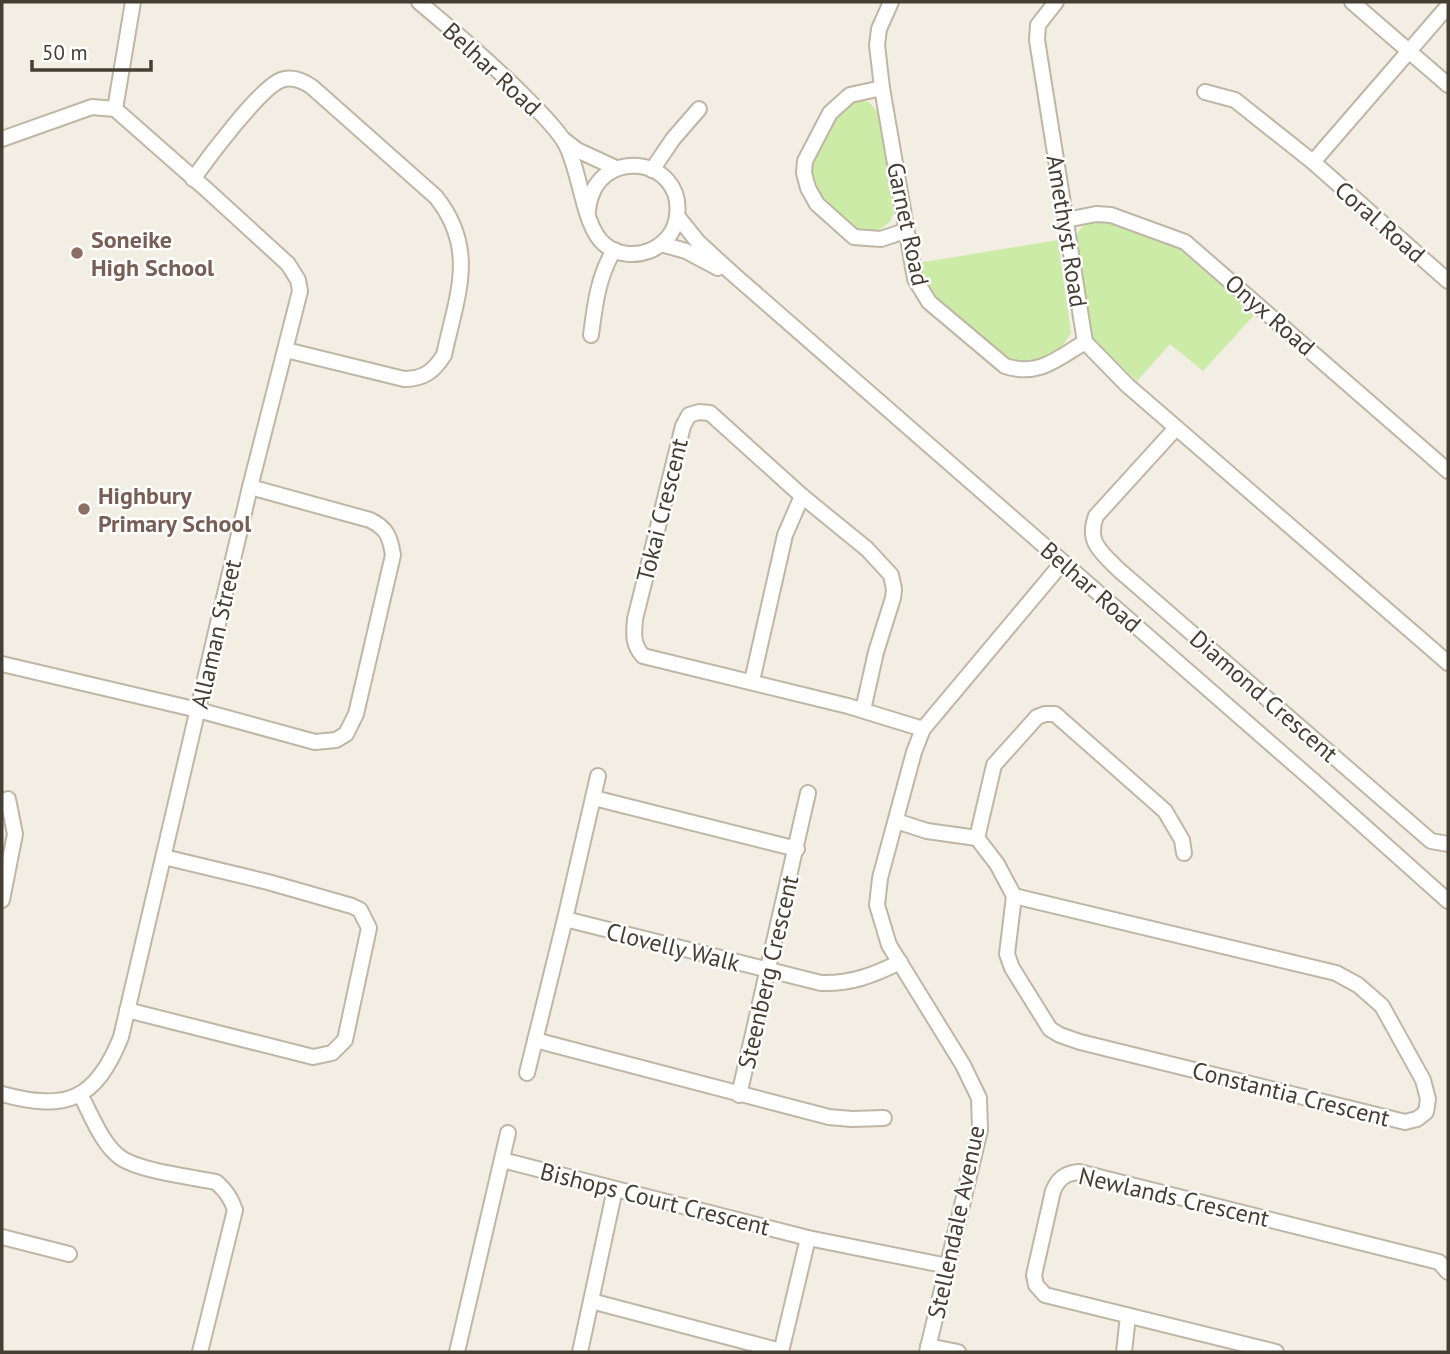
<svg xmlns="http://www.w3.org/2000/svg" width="1450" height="1354" font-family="'PT Sans',sans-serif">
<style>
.green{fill:#cceba7}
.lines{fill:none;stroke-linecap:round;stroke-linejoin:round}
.street-casing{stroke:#bfb6a5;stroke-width:18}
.street{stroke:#fff;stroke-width:14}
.education-dot{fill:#8d6e63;stroke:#fff;stroke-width:2.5}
.labels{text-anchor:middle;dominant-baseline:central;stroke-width:5;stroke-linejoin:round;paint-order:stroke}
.street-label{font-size:24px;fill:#453e33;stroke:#fff}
.education-label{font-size:24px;font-weight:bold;fill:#785e54;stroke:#fff;text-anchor:start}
</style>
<rect width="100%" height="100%" fill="#f3eee3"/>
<!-- green -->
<g class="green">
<path d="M857,99L869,102L880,115L895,210L890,222L879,230L860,231L854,228L814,191L810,164L841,107Z"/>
<path d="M1106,219L1173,244L1187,252L1256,313L1203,371L1170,344L1137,381L1091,337L1075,239C1080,224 1091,221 1106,219Z"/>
<path d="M1058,240L1071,333L1062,347L1030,365L1006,360L927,289L924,285L918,263Z"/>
</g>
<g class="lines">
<defs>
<g id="street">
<path d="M419,2C457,34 495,66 529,101C541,113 555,127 564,141C581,169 582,225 604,244C630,266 673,250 677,216C685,156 594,144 588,211"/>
<path d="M891,2L879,29L877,45L882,88L915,279L929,302L1005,366C1038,377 1057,359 1085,342"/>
<path d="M1056,2L1038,25L1037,40L1085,342L1127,385L1448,663"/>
<path d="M1352,2L1448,85"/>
<path d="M882,88L850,95L830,113L805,161L804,173L808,188L817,204L854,237L881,239L905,231"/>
<path d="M1205,92L1235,100L1245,108L1313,162L1448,281"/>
<path d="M115,109L133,2"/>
<path d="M2,139L92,107L115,109L207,190L288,264L298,280L300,291L250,487L121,1037C96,1100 66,1112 2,1094"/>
<path d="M564,140L577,150L616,168"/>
<path d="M1313,162L1448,6"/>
<path d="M652,170L673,139L699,109"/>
<path d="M193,179C208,158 260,88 281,80C292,76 302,80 312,87L436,197C478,250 457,295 444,355C434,371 424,379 404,379L286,350"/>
<path d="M677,216L698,242L733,274L1317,784L1448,901"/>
<path d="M1066,220L1096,214L1111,215L1185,242L1448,471"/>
<path d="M661,244L686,251L718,268"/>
<path d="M591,335C595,304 598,277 614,250"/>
<path d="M1176,428L1096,516C1086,542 1101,552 1119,570L1431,841L1448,844"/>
<path d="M2,664L198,710L315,742L336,740L346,734L356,714L393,555C390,537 387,528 370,520L250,487"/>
<path d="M752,681L785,535L802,496"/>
<path d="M863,710L876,652L893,598L894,589L891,575L867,549L802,496L710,413L699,412L689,415L683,426L635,619C634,633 632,644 643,656L848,706L923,729"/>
<path d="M594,798L797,849"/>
<path d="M896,821L927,831L977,838L997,864L1014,896L1007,954L1012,968L1050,1029L1060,1035L1080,1042L1405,1122L1417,1119L1426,1112L1428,1099L1423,1080L1382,1006L1358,985L1336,973L1014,896"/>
<path d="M977,838L994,765L1037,717L1045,714H1055L1165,811L1182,840L1184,853"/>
<path d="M2,900L15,834L8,799"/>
<path d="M565,919L821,983C851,984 874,975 900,962"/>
<path d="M127,1010L313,1057L332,1053L345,1040L369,928L360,910L352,906L268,882L164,857"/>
<path d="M535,1040L829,1117L852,1119L884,1118"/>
<path d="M527,1073L565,919L598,776"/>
<path d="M80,1094C91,1114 102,1145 121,1158C140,1171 192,1177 216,1182C226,1191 231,1198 235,1210L200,1352"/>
<path d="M739,1095L808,793"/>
<path d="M502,1160L808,1238L948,1266"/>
<path d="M2,1237L69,1254"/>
<path d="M591,1301L781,1351"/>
<path d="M928,1346L958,1352"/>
<path d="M457,1352L508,1133"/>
<path d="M580,1352L615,1189"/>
<path d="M781,1352L808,1238"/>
<path d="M927,1352L980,1130L979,1098L963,1065L889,945L877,905L880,878L914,752L923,729L1063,562"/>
<path d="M1124,1352L1128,1316"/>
<path d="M1276,1352L1045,1295L1036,1285L1034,1275L1053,1191C1058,1179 1065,1173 1079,1172L1439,1262L1448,1272"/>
</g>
</defs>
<!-- street casing -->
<use href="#street" class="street-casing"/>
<!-- street -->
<use href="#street" class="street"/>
</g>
<!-- markers -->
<g class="education-dot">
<circle cx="77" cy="253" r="7"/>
<circle cx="84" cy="509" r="7"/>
</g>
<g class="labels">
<!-- street labels -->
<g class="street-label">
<text transform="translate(492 69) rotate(43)">Belhar Road</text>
<text transform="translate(1380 222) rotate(41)">Coral Road</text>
<text transform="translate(908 224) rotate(78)">Garnet Road</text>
<text transform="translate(1067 231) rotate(81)">Amethyst Road</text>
<text transform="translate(1270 315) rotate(41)">Onyx Road</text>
<text transform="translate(662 510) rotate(-76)">Tokai Crescent</text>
<text transform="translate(1091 587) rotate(41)">Belhar Road</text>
<text transform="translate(216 634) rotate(-77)">Allaman Street</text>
<text transform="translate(1264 696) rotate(41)">Diamond Crescent</text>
<text transform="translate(673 947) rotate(14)">Clovelly Walk</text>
<text transform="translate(768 972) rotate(-77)">Steenberg Crescent</text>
<text transform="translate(1291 1094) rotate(14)">Constantia Crescent</text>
<text transform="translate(1174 1197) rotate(13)">Newlands Crescent</text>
<text transform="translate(655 1199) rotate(14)">Bishops Court Crescent</text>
<text transform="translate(956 1222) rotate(-78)">Stellendale Avenue</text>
</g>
<!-- education labels -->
<g class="education-label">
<text x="91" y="239">Soneike<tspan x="91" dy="28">High School</tspan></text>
<text x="98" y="495">Highbury<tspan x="98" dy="28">Primary School</tspan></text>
</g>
</g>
<!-- border -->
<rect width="1450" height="1354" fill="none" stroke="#453e33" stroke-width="7"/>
<!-- scale -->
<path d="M32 60v10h119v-10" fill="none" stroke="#453e33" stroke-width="3.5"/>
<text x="42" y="60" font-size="21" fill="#453e33" stroke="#ffffff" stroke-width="5" paint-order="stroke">50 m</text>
</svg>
